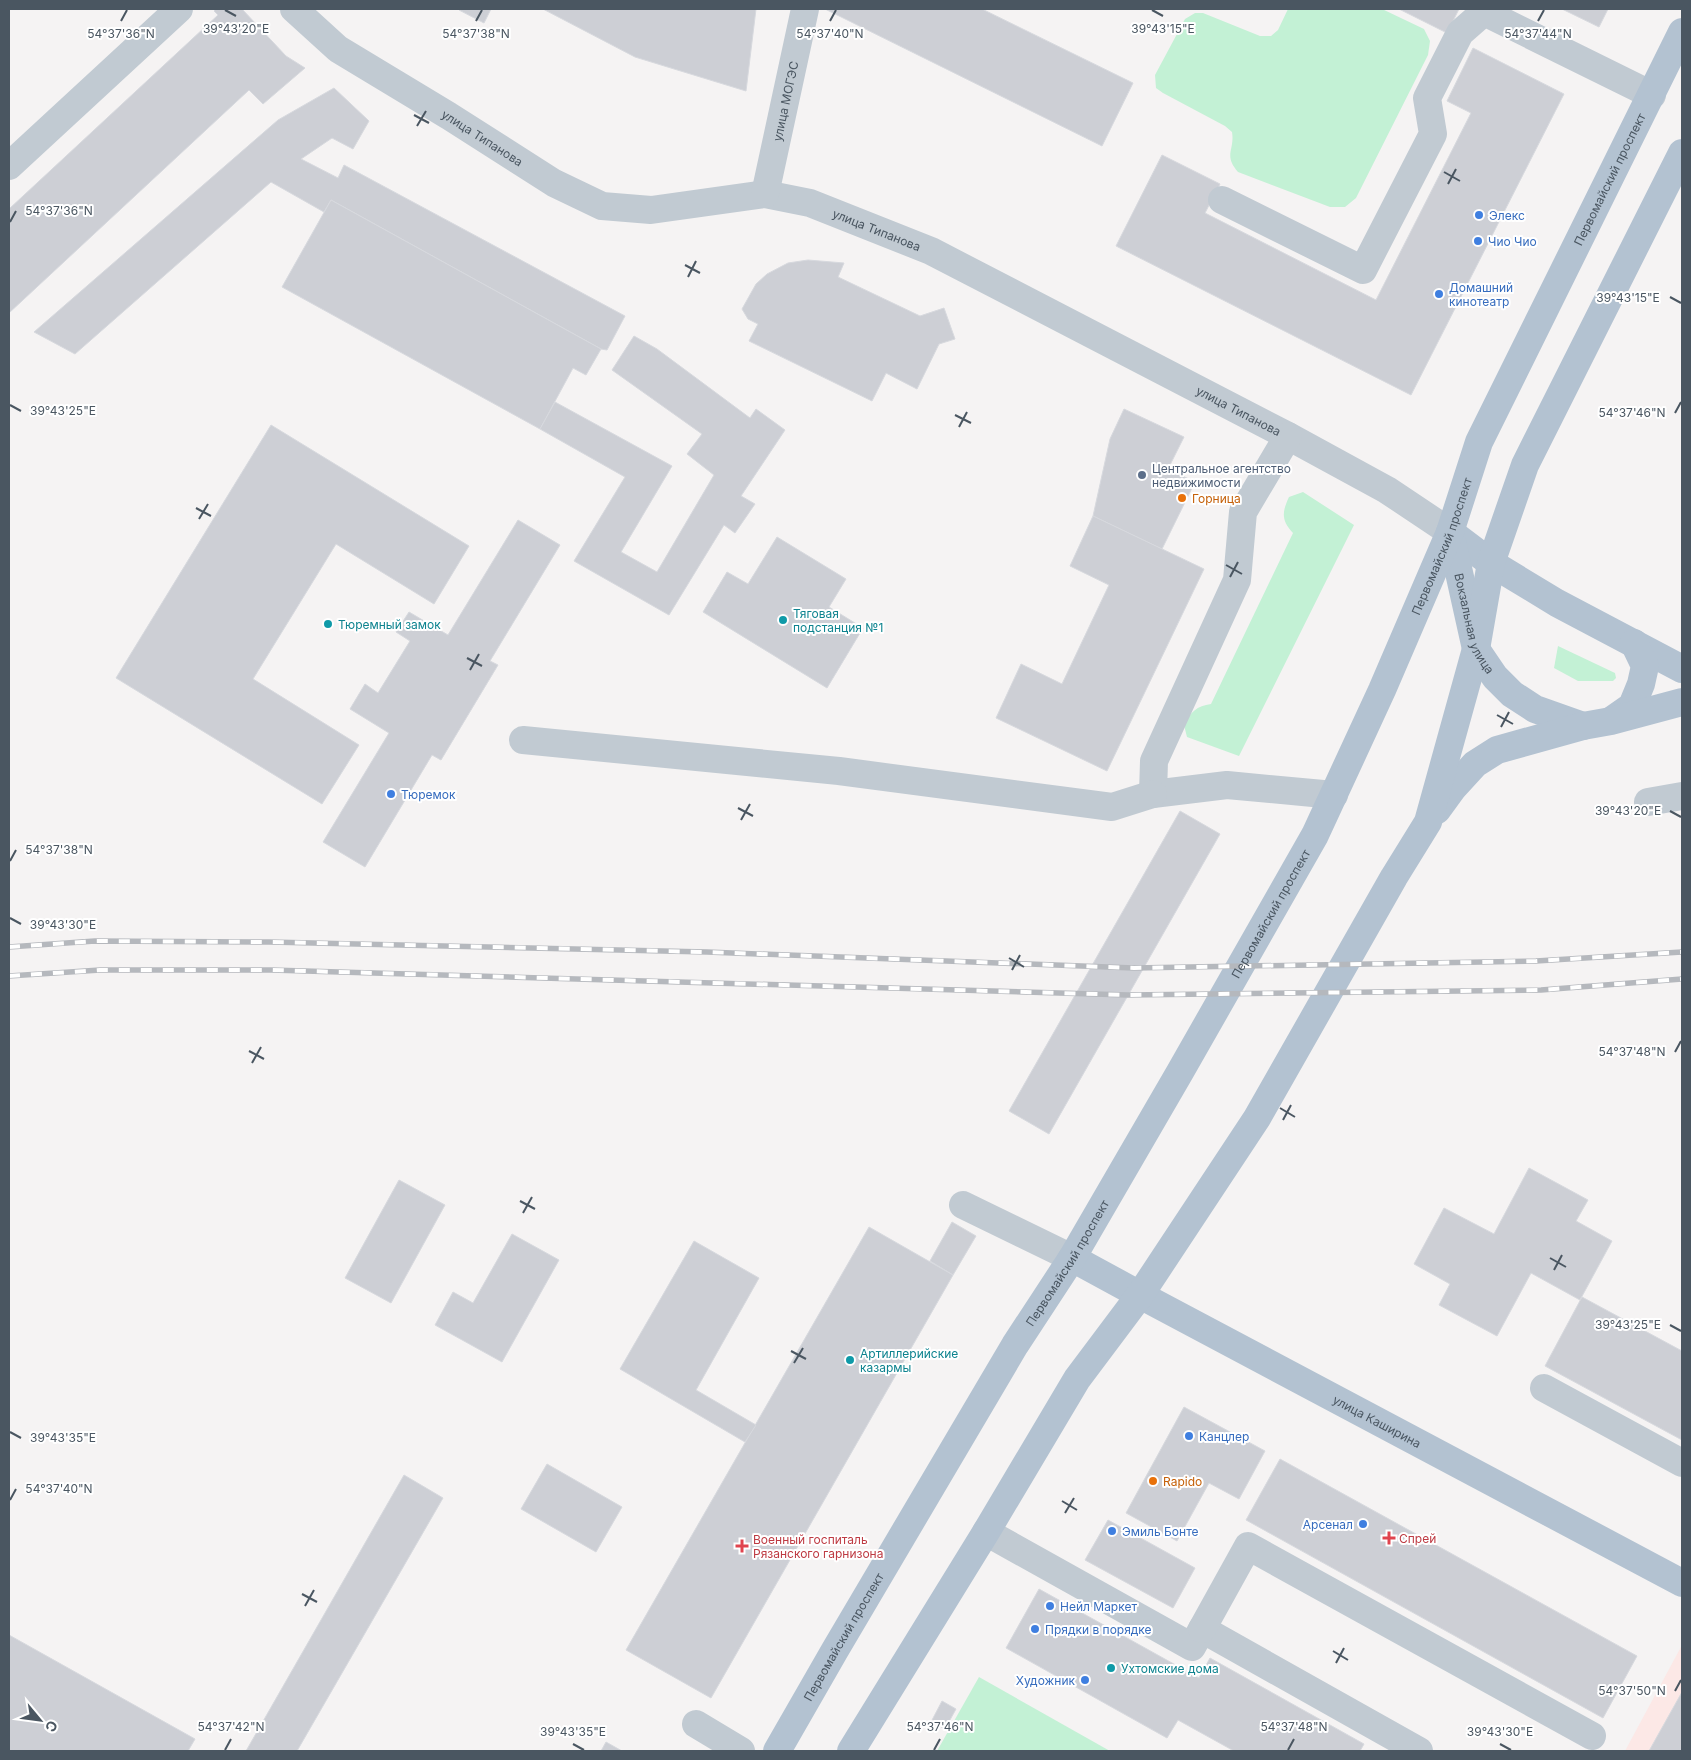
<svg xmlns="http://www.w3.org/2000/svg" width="1691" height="1760" font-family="Inter,sans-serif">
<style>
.medical{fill:#fce8e6}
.green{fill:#c3f1d5}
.building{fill:#cdcfd5;stroke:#d7d9de}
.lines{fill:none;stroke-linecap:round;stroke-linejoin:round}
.minor{stroke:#c1cad2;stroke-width:28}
.major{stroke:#b3c2d1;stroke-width:28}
.rail-casing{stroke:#b5b8bd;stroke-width:5.5}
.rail{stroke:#fff;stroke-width:4;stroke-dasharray:11;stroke-linecap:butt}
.ticks{fill:none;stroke:#4a5661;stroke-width:2}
.shop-dot{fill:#3f7fe0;stroke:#fff;stroke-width:2}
.service-dot{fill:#5c6f8a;stroke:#fff;stroke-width:2}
.food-dot{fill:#e8710a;stroke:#fff;stroke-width:2}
.culture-dot{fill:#0f9aa8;stroke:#fff;stroke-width:2}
.health-dot{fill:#e0444e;stroke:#fff;stroke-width:2}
.labels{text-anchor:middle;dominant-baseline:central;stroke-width:4;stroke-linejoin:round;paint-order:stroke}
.street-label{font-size:12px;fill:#4a5661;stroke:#fff}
.shop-label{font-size:12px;fill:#366cbe;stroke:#fff;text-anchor:start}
.service-label{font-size:12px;fill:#4e5e75;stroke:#fff;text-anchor:start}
.food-label{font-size:12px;fill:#c56008;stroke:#fff;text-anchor:start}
.culture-label{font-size:12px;fill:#0d838f;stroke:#fff;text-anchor:start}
.health-label{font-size:12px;fill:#be3a42;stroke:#fff;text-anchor:start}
.ticks-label{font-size:12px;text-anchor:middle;fill:#4a5661;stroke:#fff;stroke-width:4;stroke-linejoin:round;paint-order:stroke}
</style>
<rect width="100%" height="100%" fill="#f5f3f3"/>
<!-- medical -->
<path class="medical" d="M1682,1645V1751H1625Z"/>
<!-- green -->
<g class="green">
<path d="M1288,9H1382L1424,29L1430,41L1428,55L1356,198L1345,207H1330L1238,172C1223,155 1235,150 1232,132L1225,126L1163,93L1156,88L1155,75L1185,19L1195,13H1203L1260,36H1271L1278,30Z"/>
<path d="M1303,492L1354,525L1239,756L1187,737L1184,725C1190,712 1197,706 1211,704L1293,533C1281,520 1282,512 1289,497Z"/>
<path d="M1558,646L1615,673L1616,678L1613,681H1578L1554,668Z"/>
<path d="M979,1677L1110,1751H937Z"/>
</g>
<!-- building -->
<g class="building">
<path d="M216,9H242L286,56L305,68L263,104L249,90L9,313V209L218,15L214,11Z"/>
<path d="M460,9H491L484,23L459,10Z"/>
<path d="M543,9H756L746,91L635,57Z"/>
<path d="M825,9H982L1133,83L1102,146Z"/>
<path d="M1399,9H1459L1447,33Z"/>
<path d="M1562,9H1608L1599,27Z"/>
<path d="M1473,48L1564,94L1411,395L1116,246L1162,155L1220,184L1205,213L1376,300L1471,113L1447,101Z"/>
<path d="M334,88L369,121L353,149L332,138L301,159L338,178L344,165L625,316L607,350L601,349L331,200L324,212L271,182L75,354L34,332L278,120Z"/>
<path d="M331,200L601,349L586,375L573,368L540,429L282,287Z"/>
<path d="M808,260L844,263L838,277L920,316L944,308L955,339L939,344L917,389L886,373L872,401L749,341L758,324L748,319L742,309L756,284L767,274L788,263Z"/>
<path d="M634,336L657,349L750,418L756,409L785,430L741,496L755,504L735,533L724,525L669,615L574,561L625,477L540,429L555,402L672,466L621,552L657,572L714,475L687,454L702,434L612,370Z"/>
<path d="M1124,409L1184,437L1168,469L1195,482L1162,549L1093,516L1110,439Z"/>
<path d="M271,425L469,546L434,604L336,544L253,679L359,745L322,804L116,678Z"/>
<path d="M1093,516L1204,569L1107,771L996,718L1021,664L1062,684L1109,585L1070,566Z"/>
<path d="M518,520L560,545L490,661L498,665L441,760L432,755L365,867L323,842L389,733L350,709L365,684L378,693L410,641L396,632L409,612L448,635Z"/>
<path d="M777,537L846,579L829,607L863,628L827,688L703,612L727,572L748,584Z"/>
<path d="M1180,811L1220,834L1049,1134L1009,1111Z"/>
<path d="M1529,1168L1588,1200L1576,1221L1612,1241L1580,1300L1531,1273L1497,1336L1439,1305L1450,1284L1414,1264L1444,1208L1494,1234Z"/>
<path d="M399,1180L445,1205L391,1303L345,1278Z"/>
<path d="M952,1222L976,1236L953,1275L930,1261Z"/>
<path d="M869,1227L953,1275L711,1698L626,1650Z"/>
<path d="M512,1234L559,1260L502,1362L435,1325L453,1292L473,1303Z"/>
<path d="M694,1241L759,1278L696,1390L756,1425L745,1442L620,1369Z"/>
<path d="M1582,1297L1682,1351V1440L1545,1366Z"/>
<path d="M1184,1407L1265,1451L1239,1499L1209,1483L1177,1541L1126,1513Z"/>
<path d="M1280,1459L1637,1656L1603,1718L1246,1520Z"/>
<path d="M547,1464L622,1507L596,1552L521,1509Z"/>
<path d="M404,1475L443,1498L297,1751H246Z"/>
<path d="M1108,1520L1195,1568L1173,1608L1085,1560Z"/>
<path d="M1039,1589L1199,1678L1210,1658L1364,1744L1360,1751H1234L1178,1720L1167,1738L1006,1648Z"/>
<path d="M9,1635L195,1739L188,1751H9Z"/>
<path d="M1682,1692V1751H1649Z"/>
<path d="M942,1701L956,1709L945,1729L931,1722Z"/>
<path d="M606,1742L622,1751H601Z"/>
</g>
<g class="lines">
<!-- minor -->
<g class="minor">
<path id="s1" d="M294,9L338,49L449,116L554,183L602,206L651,210L765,194L810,203L931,251L1288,436L1387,490L1450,532"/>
<path d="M9,166L179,9"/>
<path id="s2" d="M765,194L805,9"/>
<path d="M1222,200L1363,270L1433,134L1427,98L1460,33L1484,12L1652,95"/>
<path d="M1288,436L1243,512L1237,580L1154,761L1153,794L1227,785L1334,795"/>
<path d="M523,740L839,771L1112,807L1153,794"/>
<path d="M1648,802L1682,796"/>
<path d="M963,1205L1072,1258"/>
<path d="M1544,1388L1682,1463"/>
<path d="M986,1532L1192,1647L1202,1629L1419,1751"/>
<path d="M1202,1629L1248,1546L1592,1736"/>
<path d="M696,1724L741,1751"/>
</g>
<!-- major -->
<g class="major">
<path d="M1450,532L1491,563L1557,603L1682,669"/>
<path id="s3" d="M1450,532L1476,649L1495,677L1512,694L1535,709L1583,726"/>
<path d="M1612,720L1632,706L1641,684L1645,666L1634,643"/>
<path d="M1437,810L1453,788L1475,764L1497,750L1583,726L1611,721L1682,702"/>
<path id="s4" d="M1072,1258L1140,1295L1682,1583"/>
<path id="s5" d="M777,1751L835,1650L1015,1345L1072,1258L1180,1072L1315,835L1382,690L1450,532L1479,442L1682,32"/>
<path d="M851,1751L986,1532L1077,1379L1140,1295L1257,1118L1394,877L1428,822L1476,649L1491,563L1525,465L1682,153"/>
</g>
<defs>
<g id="rail">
<path d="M9,947L95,941L269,942L707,952L1134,968L1536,961L1682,952"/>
<path d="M9,976L100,970H271L1128,995L1541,990L1682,979"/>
</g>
</defs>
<!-- rail casing -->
<use href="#rail" class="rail-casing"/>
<!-- rail -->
<use href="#rail" class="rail"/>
</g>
<!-- ticks -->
<path class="ticks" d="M225,10L236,16M1152,10L1163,16M121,21L127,10M476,21L482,10M830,21L836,10M1538,21L1544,10M414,115L429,123M417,126L426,111M1444,172L1460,181M1448,184L1456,169M10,222L16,211M685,265L700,273M688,277L696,261M1670,297L1681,303M10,405L21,411M1675,413L1681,402M955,415L971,423M959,427L967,412M196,508L211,516M199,519L208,504M1226,565L1242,574M1230,577L1238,562M467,658L482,666M470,670L479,654M1497,715L1513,724M1501,727L1509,712M738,808L753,816M1670,811L1681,817M741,820L750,804M10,861L16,850M10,918L21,924M1009,958L1024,967M1012,970L1020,955M249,1051L264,1059M1675,1052L1681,1041M252,1063L261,1047M1280,1108L1295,1117M1283,1120L1291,1105M520,1201L535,1209M523,1213L532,1197M1550,1258L1566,1267M1554,1270L1562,1255M1670,1325L1681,1331M791,1351L806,1359M794,1363L803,1348M10,1432L21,1438M10,1500L16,1489M1062,1501L1077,1510M1065,1513L1074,1498M302,1594L317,1602M305,1606L314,1590M1333,1651L1348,1660M1336,1663L1344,1648M1675,1691L1681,1680M573,1744L584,1750M1500,1744L1511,1750M225,1750L231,1739M934,1750L940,1739M1288,1750L1294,1739"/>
<!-- markers -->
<g class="shop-dot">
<circle cx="1479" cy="215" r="5"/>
<circle cx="1478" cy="241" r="5"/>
<circle cx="1439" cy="294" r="5"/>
<circle cx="391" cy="794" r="5"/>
<circle cx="1189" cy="1436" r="5"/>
<circle cx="1363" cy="1524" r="5"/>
<circle cx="1112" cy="1531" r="5"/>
<circle cx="1050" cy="1606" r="5"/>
<circle cx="1035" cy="1629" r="5"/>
<circle cx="1085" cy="1680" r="5"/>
</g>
<circle class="service-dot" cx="1142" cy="475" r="5"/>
<g class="food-dot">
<circle cx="1182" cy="498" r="5"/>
<circle cx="1153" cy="1481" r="5"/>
</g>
<g class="culture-dot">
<circle cx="783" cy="620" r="5"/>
<circle cx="328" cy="624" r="5"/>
<circle cx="850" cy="1360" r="5"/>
<circle cx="1111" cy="1668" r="5"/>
</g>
<g class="health-dot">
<path d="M1386.5 1530.5h5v5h5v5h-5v5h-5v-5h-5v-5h5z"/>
<path d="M739.5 1538.5h5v5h5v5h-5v5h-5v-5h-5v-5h5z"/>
</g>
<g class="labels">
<!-- street labels -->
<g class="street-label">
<text stroke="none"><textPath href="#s2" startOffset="95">улица МОГЭС</textPath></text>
<text stroke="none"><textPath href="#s1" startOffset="229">улица Типанова</textPath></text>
<text stroke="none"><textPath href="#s5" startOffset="1782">Первомайский проспект</textPath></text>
<text stroke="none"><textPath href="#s1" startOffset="649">улица Типанова</textPath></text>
<text stroke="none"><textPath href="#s1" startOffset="1054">улица Типанова</textPath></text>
<text stroke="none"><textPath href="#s5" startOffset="1378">Первомайский проспект</textPath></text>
<text stroke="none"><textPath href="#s3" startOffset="95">Вокзальная улица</textPath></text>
<text stroke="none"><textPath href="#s5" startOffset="972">Первомайский проспект</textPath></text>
<text stroke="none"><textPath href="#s5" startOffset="568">Первомайский проспект</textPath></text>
<text stroke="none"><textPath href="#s4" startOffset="346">улица Каширина</textPath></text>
<text stroke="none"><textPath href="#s5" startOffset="132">Первомайский проспект</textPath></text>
</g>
<!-- shop labels -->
<g class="shop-label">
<text x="1489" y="215">Элекс</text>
<text x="1488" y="241">Чио Чио</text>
<text x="1449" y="287">Домашний<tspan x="1449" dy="14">кинотеатр</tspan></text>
<text x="401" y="794">Тюремок</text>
<text x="1199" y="1436">Канцлер</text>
<text x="1353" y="1524" text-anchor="end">Арсенал</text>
<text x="1122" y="1531">Эмиль Бонте</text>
<text x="1060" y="1606">Нейл Маркет</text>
<text x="1045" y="1629">Прядки в порядке</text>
<text x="1075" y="1680" text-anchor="end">Художник</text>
</g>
<!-- service labels -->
<g class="service-label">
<text x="1152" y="468">Центральное агентство<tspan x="1152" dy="14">недвижимости</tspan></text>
</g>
<!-- food labels -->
<g class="food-label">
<text x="1192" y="498">Горница</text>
<text x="1163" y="1481">Rapido</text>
</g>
<!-- culture labels -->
<g class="culture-label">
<text x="793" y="613">Тяговая<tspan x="793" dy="14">подстанция №1</tspan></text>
<text x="338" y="624">Тюремный замок</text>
<text x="860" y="1353">Артиллерийские<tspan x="860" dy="14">казармы</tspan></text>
<text x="1121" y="1668">Ухтомские дома</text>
</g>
<!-- health labels -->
<g class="health-label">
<text x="1399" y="1538">Спрей</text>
<text x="753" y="1539">Военный госпиталь<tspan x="753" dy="14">Рязанского гарнизона</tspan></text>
</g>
</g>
<g class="ticks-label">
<text x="236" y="33">39°43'20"E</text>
<text x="1163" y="33">39°43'15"E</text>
<text x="121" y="38">54°37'36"N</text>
<text x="476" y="38">54°37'38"N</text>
<text x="830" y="38">54°37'40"N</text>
<text x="1538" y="38">54°37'44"N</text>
<text x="59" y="215">54°37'36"N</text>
<text x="1628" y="302">39°43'15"E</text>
<text x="63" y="415">39°43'25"E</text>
<text x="1632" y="417">54°37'46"N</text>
<text x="1628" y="815">39°43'20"E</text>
<text x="59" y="854">54°37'38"N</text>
<text x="63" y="929">39°43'30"E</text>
<text x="1632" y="1056">54°37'48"N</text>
<text x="1628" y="1329">39°43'25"E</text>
<text x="63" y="1442">39°43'35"E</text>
<text x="59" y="1493">54°37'40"N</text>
<text x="1632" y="1695">54°37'50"N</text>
<text x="231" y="1731">54°37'42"N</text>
<text x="940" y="1731">54°37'46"N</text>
<text x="1294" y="1731">54°37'48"N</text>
<text x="573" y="1736">39°43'35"E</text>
<text x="1500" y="1736">39°43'30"E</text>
</g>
<!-- border -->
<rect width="1691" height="1760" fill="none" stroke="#4a5661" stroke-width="20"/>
<!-- north arrow -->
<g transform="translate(40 1720) rotate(119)" stroke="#ffffff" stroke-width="4" paint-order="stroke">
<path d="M0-4L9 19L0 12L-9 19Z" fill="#4a5661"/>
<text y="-8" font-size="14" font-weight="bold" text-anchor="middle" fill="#4a5661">С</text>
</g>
</svg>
